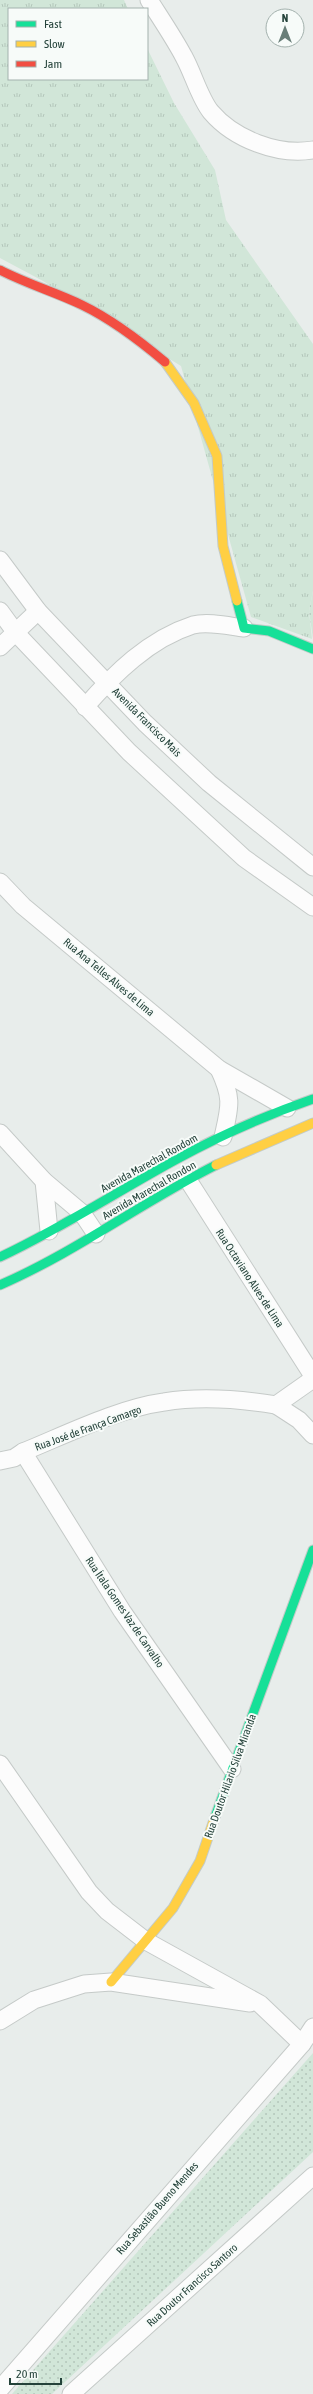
<svg xmlns="http://www.w3.org/2000/svg" width="313" height="2394" font-family="'Asap Condensed',sans-serif">
<style>
.grass{fill:url(#grass-tufts)}
.park{fill:url(#park-dots)}
.lines{fill:none;stroke-linecap:round;stroke-linejoin:round}
.street-casing{stroke:#c5cac8;stroke-width:19}
.fast-casing{stroke:#c3cbc8;stroke-width:11}
.slow-casing{stroke:#c3cbc8;stroke-width:11}
.jam-casing{stroke:#c3cbc8;stroke-width:11}
.street{stroke:#fcfcfc;stroke-width:17}
.fast{stroke:#16e098;stroke-width:9}
.slow{stroke:#ffcf43;stroke-width:9}
.jam{stroke:#f24e42;stroke-width:9}
.labels{text-anchor:middle;dominant-baseline:central;stroke-width:4;stroke-linejoin:round;paint-order:stroke}
.street-label{font-size:11px;fill:#24423a;stroke:#f7fbf9}
</style>
<defs>
<pattern id="grass-tufts" width="24" height="20" patternUnits="userSpaceOnUse"><rect width="24" height="20" fill="#d1e6d8"/><path d="M3 7l-1-3M5 7V3M7 7l1-3M15 17l-1-3M17 17v-4M19 17l1-3" fill="none" stroke="#b3c6ba"/></pattern>
<pattern id="park-dots" width="8" height="8" patternUnits="userSpaceOnUse"><rect width="8" height="8" fill="#d1e6d8"/><path d="M2 2h.1M6 6h.1" fill="none" stroke="#b3c6ba" stroke-width="1.8" stroke-linecap="round"/></pattern>
</defs>
<rect width="100%" height="100%" fill="#e8edeb"/>
<!-- grass -->
<path class="grass" d="M0,0H124L128,9H9V79H147V48L174,103L215,170L226,220L313,344V591L309,611L312,639L251,617L181,366L43,281L0,258Z"/>
<!-- park -->
<g class="park">
<path d="M313,591V639L309,611Z"/>
<path d="M313,2053V2152L52,2394H12Z"/>
</g>
<g class="lines">
<defs>
<g id="street">
<path d="M149,0C161,19 174,38 184,57C193,73 200,99 211,112C234,139 278,156 313,150"/>
<path d="M0,560L38,611L145,723L209,783L313,867"/>
<path d="M0,611L16,633L129,752L244,858L313,907"/>
<path d="M0,647L38,611"/>
<path d="M85,707C114,674 149,639 193,625C208,621 229,626 244,628"/>
<path d="M0,882L23,906L219,1069L287,1108"/>
<path d="M219,1069C233,1099 230,1106 223,1137"/>
<path d="M0,1133L44,1181L82,1213L96,1234"/>
<path d="M188,1180L313,1376"/>
<path d="M44,1181L49,1231"/>
<path d="M276,1405L299,1420L313,1435"/>
<path d="M23,1452L122,1611L232,1769"/>
<path d="M0,1461L14,1458L23,1452C65,1435 119,1408 164,1402C201,1396 239,1399 276,1405L313,1379"/>
<path d="M0,1764L89,1892L107,1911L146,1941L260,2004L302,2044"/>
<path d="M0,2021L34,2000L84,1984L111,1982L250,2003"/>
<path d="M0,2389L302,2044L313,2027"/>
<path d="M71,2394L313,2176"/>
</g>
<g id="fast">
<path d="M237,601L244,628L269,631L313,649"/>
<path d="M0,1257C62,1228 118,1191 177,1159C221,1135 266,1115 313,1099"/>
<path d="M0,1285C76,1252 142,1202 216,1165"/>
<path d="M215,1817L313,1550"/>
</g>
<g id="slow">
<path d="M165,362L194,403L217,456L223,546L237,601"/>
<path d="M216,1165L313,1123"/>
<path d="M111,1982L173,1908L200,1861L215,1817"/>
</g>
<path id="jam" d="M0,270C27,284 55,292 82,305C113,320 139,340 165,362"/>
</defs>
<!-- street casing -->
<use href="#street" class="street-casing"/>
<!-- fast casing -->
<use href="#fast" class="fast-casing"/>
<!-- slow casing -->
<use href="#slow" class="slow-casing"/>
<!-- jam casing -->
<use href="#jam" class="jam-casing"/>
<!-- street -->
<use href="#street" class="street"/>
<!-- fast -->
<use href="#fast" class="fast"/>
<!-- slow -->
<use href="#slow" class="slow"/>
<!-- jam -->
<use href="#jam" class="jam"/>
</g>
<g class="labels">
<!-- street labels -->
<g class="street-label">
<text transform="translate(147 722) rotate(45)">Avenida Francisco Mais</text>
<text transform="translate(109 977) rotate(40)">Rua Ana Telles Alves de Lima</text>
<text transform="translate(149 1163) rotate(-29)">Avenida Marechal Rondom</text>
<text transform="translate(149 1190) rotate(-30)">Avenida Marechal Rondon</text>
<text transform="translate(250 1278) rotate(57)">Rua Octaviano Alves de Lima</text>
<text transform="translate(88 1428) rotate(-20)">Rua José de França Camargo</text>
<text transform="translate(125 1612) rotate(56)">Rua Ítala Gomes Vaz de Carvalho</text>
<text transform="translate(230 1776) rotate(-70)">Rua Doutor Hilario Silva Miranda</text>
<text transform="translate(157 2208) rotate(-49)">Rua Sebastião Bueno Mendes</text>
<text transform="translate(192 2285) rotate(-42)">Rua Doutor Francisco Santoro</text>
</g>
</g>
<!-- legend -->
<rect x="8" y="8" width="140" height="72" fill="#f7fbf9" stroke="#a3b1ad"/>
<rect x="16" y="21" width="20" height="6" fill="#16e098" stroke="#a3b1ad"/>
<text x="44" y="28" font-size="12" fill="#24423a">Fast</text>
<rect x="16" y="41" width="20" height="6" fill="#ffcf43" stroke="#a3b1ad"/>
<text x="44" y="48" font-size="12" fill="#24423a">Slow</text>
<rect x="16" y="61" width="20" height="6" fill="#f24e42" stroke="#a3b1ad"/>
<text x="44" y="68" font-size="12" fill="#24423a">Jam</text>
<!-- north arrow -->
<g transform="translate(285 28)"><circle r="19" fill="#f7fbf9" stroke="#a3b1ad"/>
<path d="M0-3L7 15L0 10L-7 15Z" fill="#697e78"/>
<text y="-6" font-size="11" font-weight="bold" text-anchor="middle" fill="#24423a">N</text>
</g>
<!-- scale -->
<path d="M10 2378v6h51v-6" fill="none" stroke="#24423a" stroke-width="2"/>
<text x="16" y="2378" font-size="12" fill="#24423a" stroke="#f7fbf9" stroke-width="3" paint-order="stroke">20 m</text>
</svg>
